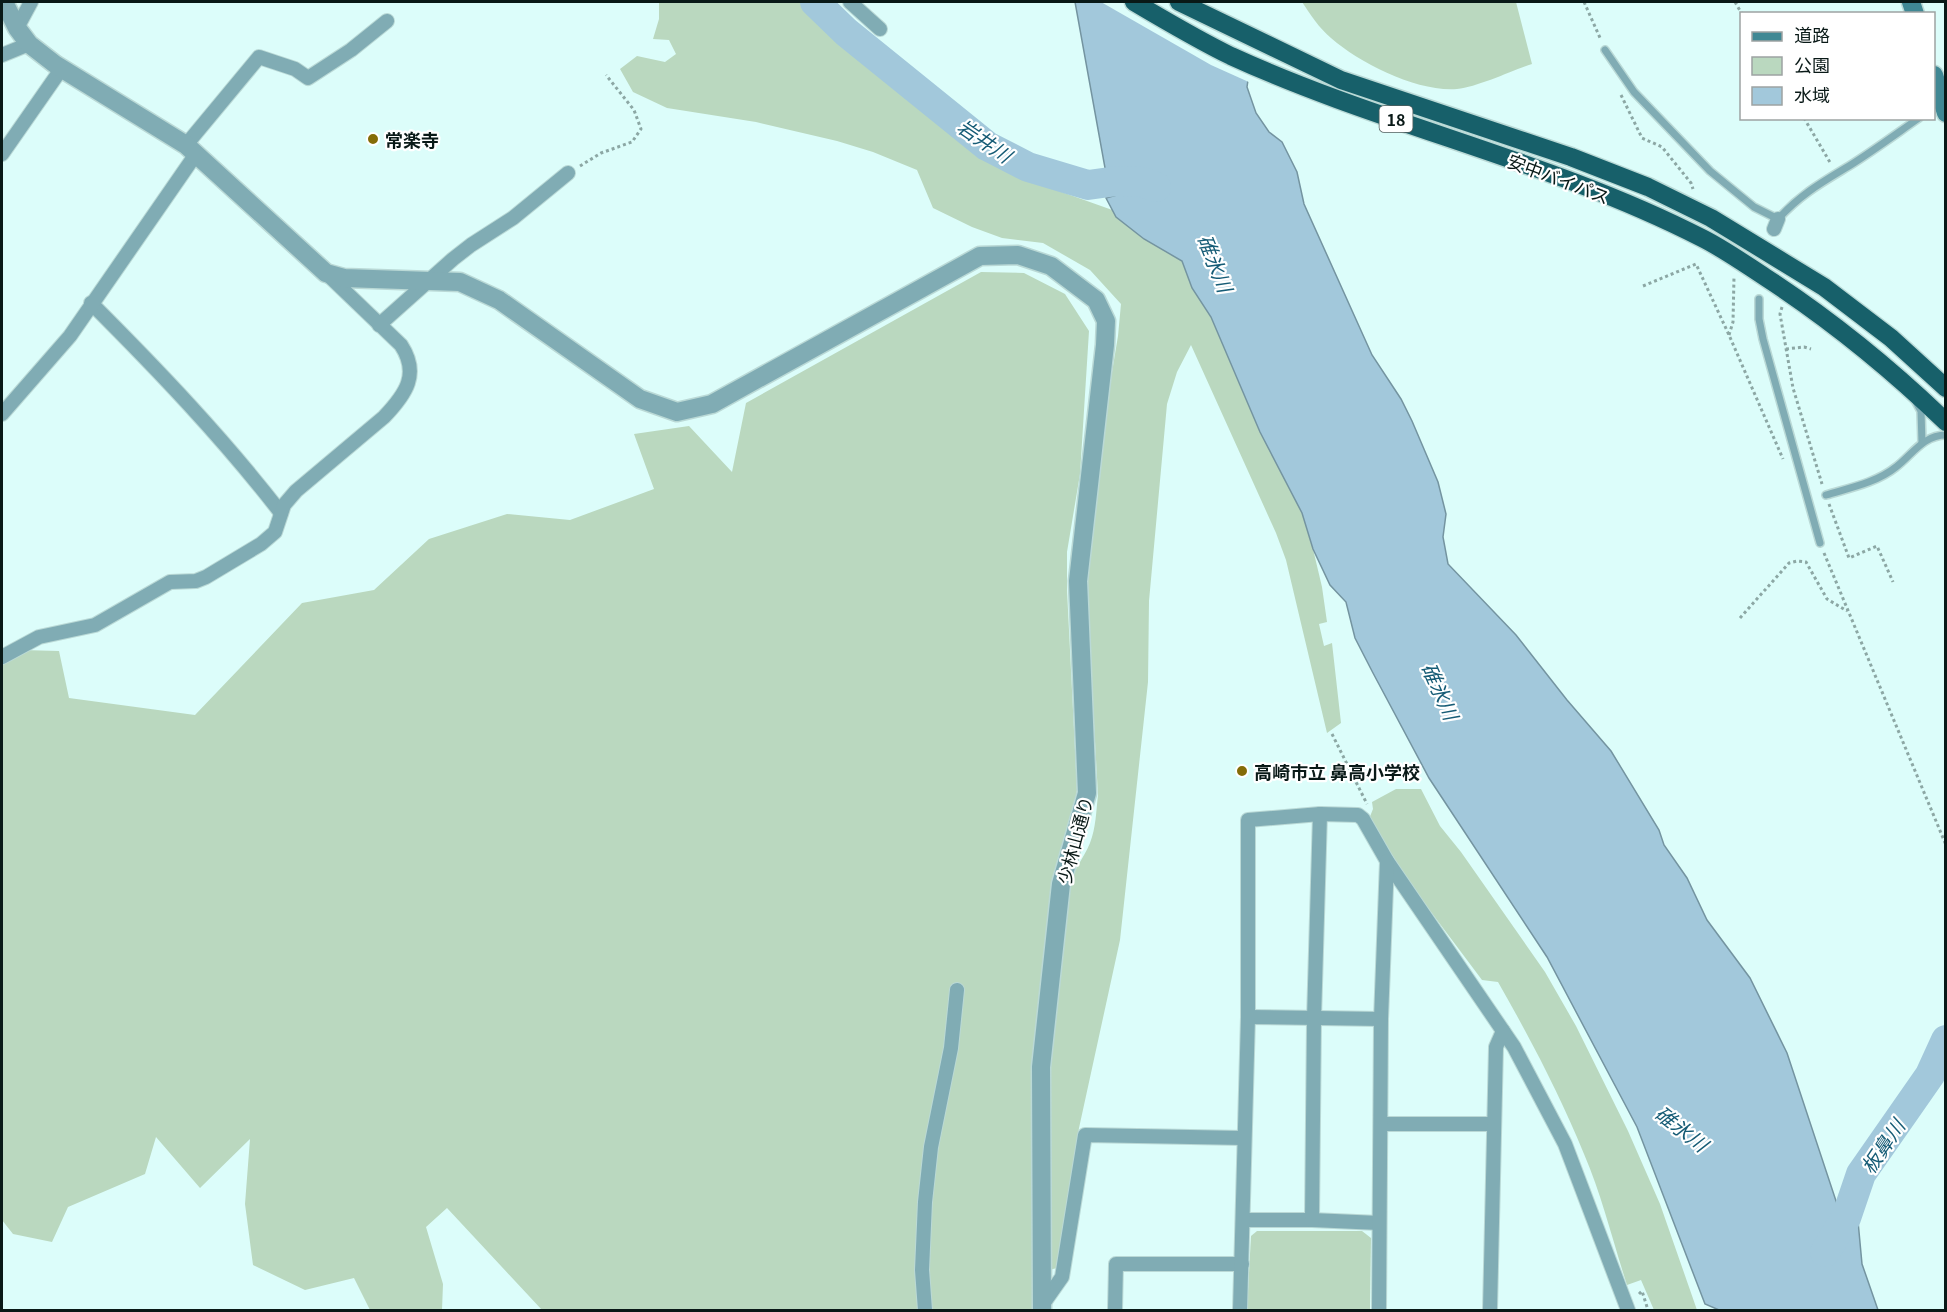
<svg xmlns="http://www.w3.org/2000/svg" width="1947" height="1312" font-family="Georgia,'Noto Sans JP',serif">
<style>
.green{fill:#bad8bf}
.water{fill:#a2c8db;stroke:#7494a0;stroke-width:1.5}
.pier{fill:#dcfdfa}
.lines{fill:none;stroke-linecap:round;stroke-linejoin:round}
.river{stroke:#a2c8db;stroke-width:30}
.service-casing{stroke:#bad9d6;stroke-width:10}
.minor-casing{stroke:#bad9d6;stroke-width:16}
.tertiary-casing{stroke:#bad9d6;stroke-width:21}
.secondary-casing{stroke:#bad9d6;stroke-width:21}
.trunk-casing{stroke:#bad9d6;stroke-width:21}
.path{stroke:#8ca7a4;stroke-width:3;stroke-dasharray:3 3;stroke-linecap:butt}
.service{stroke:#80acb4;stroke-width:7}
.minor{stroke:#80acb4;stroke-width:14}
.tertiary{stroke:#80acb4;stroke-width:18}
.secondary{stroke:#408894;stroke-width:18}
.trunk{stroke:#17606a;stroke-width:18}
.poi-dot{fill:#846c07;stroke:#fff;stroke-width:2}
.labels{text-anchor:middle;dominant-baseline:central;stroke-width:4.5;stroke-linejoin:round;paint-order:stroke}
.shield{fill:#fff;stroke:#535e5d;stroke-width:1.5}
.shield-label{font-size:16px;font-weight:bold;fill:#091917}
.poi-label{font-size:18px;font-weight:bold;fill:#091917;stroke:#fff;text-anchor:start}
.street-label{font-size:18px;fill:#091917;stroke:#fff}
.water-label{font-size:20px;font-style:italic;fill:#165c76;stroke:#fff}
</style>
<rect width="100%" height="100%" fill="#dcfdfa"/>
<!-- green -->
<g class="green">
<path d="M659,2H801L879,65L967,142L1042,185L1132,217L1182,261L1192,288L1211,317L1260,432L1302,513L1313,549L1322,587L1327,622L1319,624L1324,646L1332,643L1341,723L1327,733L1286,560L1276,533L1191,345L1177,372L1167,404L1149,601L1148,682L1120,940L1079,1128L1057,1268L1049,1270L1050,1058L1069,886C1073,870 1084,858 1090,843C1096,827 1096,812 1098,795L1086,579L1094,480L1118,336L1121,304L1090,270L1043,243L1002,238L972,227L933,208L917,170L873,152L837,141L756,122L667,108L633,92L620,69L637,56L665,62L676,54L669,40L653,39L659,19Z"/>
<path d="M1302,2H1516L1532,64C1511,71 1478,87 1457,89C1417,92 1361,64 1331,38C1319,28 1310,14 1302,2Z"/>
<path d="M981,272L1024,273L1065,294L1089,331L1080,474L1067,552V590L1077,790L1033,1063L1032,1310H998L997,1309L911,1310H542L447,1208L426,1227L443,1284L442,1310H370L354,1278L305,1290L253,1265L245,1204L250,1139L200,1188L156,1137L145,1174L68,1207L52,1242L13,1234L2,1220V663L22,650L59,651L69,698L195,715L302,603L374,590L429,539L507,514L570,520L654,489L634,434L689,426L732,472L746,403Z"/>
<path d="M1396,789H1421L1440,826L1461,852L1545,972L1576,1026L1628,1131L1660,1204L1697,1310H1654L1641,1280L1627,1285C1613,1242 1602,1196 1584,1154C1560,1095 1530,1038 1498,982L1482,980L1413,888L1369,819L1373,809L1372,802Z"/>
<path d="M1257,1231H1362L1371,1238L1370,1310H1247L1251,1236Z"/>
</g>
<!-- water -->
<path class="water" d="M1075,2H1218L1252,53L1247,87L1256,113L1269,132L1282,142L1297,172L1304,204L1372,355L1401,399L1412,421L1438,482L1446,514L1443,537L1448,564L1516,635L1567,700L1611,751L1659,830L1664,845L1687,878L1707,920L1750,978L1787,1053L1837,1204L1846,1218L1858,1221L1862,1264L1878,1310H1719L1705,1304L1637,1127L1547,957L1429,778L1373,673L1355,638L1346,602L1330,585L1313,549L1302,513L1260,432L1211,317L1192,288L1182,261L1144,239L1116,217L1106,198L1124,193L1117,181L1105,168Z"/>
<!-- pier -->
<path class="pier" d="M1101,2H1219L1223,3L1255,52L1251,83L1211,65Z"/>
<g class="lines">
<!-- river -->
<g class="river">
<path d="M815,2L846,32L987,146L1028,167L1088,185L1117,181L1142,182L1156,187"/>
<path d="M1825,1252L1846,1218L1861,1174L1930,1075L1946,1040"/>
</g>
<defs>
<g id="service">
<path d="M1605,50L1634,92L1710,171L1754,207L1778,219C1801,194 1821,183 1849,166C1873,151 1896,134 1919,118"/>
<path d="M1759,299V319L1763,339L1820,543"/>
<path d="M1916,402L1921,411L1922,443"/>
<path d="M1826,495C1849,488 1876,483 1896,467C1912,455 1923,435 1946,435"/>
</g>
<g id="minor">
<path d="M850,2L880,29"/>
<path d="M17,28L31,2"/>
<path d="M2,55L29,44"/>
<path d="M186,145L259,57L295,69L308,78L351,50L387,21"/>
<path d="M2,154L62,68"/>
<path d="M1774,229L1778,219"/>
<path d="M91,303C158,370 223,438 281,513"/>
<path d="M379,325L453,259L471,245L513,218L568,173"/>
<path d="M2,414L70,336L196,154"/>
<path d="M2,657L39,637L95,625L170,582L196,581L206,577L261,544L275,532L284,505L296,491L384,417C406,394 420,374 401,345L326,273"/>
<path d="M1248,1017L1381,1019"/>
<path d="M1382,1124H1493"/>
<path d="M1244,1220H1312L1379,1223"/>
<path d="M1312,1220L1314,1019L1320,814"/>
<path d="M1043,1304L1062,1277L1085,1135L1243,1138"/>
<path d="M925,1310L922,1270L925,1202L931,1147L951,1048L957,990"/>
<path d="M1115,1310L1116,1264H1242"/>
<path d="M1240,1310L1248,1017V820L1320,814L1358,815L1363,819L1387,861L1514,1047L1565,1144L1628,1310"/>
<path d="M1379,1310L1381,1019L1387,861"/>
<path d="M1490,1310L1496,1047L1503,1031"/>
</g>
<path id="tertiary" d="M4,2L17,28L29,44L56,65L186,145L326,273L344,278L460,282L499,300L640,399L677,412L712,404L980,256L1018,255L1051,266L1096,300L1106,321L1105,345L1078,581L1087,793L1061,884L1041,1067L1042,1310"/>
<g id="secondary">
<path d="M1911,2L1915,14"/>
<path d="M1934,75L1946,113"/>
</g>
<g id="trunk">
<path d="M1134,2C1166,21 1198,40 1231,56C1384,126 1552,161 1702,238C1724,249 1745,264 1765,277C1831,320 1890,368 1946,422"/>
<path d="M1179,2L1341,80L1571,157L1648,187L1711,218L1824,287L1891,338L1946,388"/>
</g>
</defs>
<!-- service casing -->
<use href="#service" class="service-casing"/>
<!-- minor casing -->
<use href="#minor" class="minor-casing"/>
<!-- tertiary casing -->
<use href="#tertiary" class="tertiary-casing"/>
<!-- secondary casing -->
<use href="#secondary" class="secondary-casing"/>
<!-- trunk casing -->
<use href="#trunk" class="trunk-casing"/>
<!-- path -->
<g class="path">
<path d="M1584,2L1601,40"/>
<path d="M1735,2L1742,14"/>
<path d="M1621,95L1642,138L1662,147L1691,183L1693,189"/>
<path d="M1804,118L1831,164"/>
<path d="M580,166L601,153L632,142L641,129L634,110L606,75"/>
<path d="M1643,286L1696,264L1729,335L1783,459"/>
<path d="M1782,307L1780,314L1793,388L1822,484"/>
<path d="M1729,335L1733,322L1734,277"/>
<path d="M1786,349L1804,347L1811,349"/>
<path d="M1829,504L1849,558L1877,546L1893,582"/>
<path d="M1824,553L1946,845"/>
<path d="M1740,618L1789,563L1797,561L1806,562L1827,599L1847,611"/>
<path d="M1332,734L1367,804"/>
<path d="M1639,1294L1642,1291L1648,1310"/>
</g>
<!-- service -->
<use href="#service" class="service"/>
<!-- minor -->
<use href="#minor" class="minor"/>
<!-- tertiary -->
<use href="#tertiary" class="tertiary"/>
<!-- secondary -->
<use href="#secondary" class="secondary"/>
<!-- trunk -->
<use href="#trunk" class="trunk"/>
</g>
<!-- markers -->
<g class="poi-dot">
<circle cx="373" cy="139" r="6"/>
<circle cx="1242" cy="771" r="6"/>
</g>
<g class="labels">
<!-- shield labels -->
<rect class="shield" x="1379.5" y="106" width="33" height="26" rx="4.5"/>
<g class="shield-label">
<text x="1396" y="119">18</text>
</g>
<!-- poi labels -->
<g class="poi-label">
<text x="385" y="139">常楽寺</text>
<text x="1254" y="771">高崎市立 鼻高小学校</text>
</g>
<!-- street labels -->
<g class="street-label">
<text transform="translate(1559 178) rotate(21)">安中バイパス</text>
<text transform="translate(1074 840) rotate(-75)">少林山通り</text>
</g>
<!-- water labels -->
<g class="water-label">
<text transform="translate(985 140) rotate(34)">岩井川</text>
<text transform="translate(1216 263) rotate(68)">碓氷川</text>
<text transform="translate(1441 691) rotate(66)">碓氷川</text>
<text transform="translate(1682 1128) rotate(38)">碓氷川</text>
<text transform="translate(1882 1146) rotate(-56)">板鼻川</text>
</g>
</g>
<!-- border -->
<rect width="1947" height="1312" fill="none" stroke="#091917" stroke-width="6"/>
<!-- legend -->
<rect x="1740" y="12" width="195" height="108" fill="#ffffff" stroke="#9da3a2" stroke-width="1.5"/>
<rect x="1752" y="32" width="30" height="9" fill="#408894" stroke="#9da3a2" stroke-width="1.5"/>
<text x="1794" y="42" font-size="18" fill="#091917">道路</text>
<rect x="1752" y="57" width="30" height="18" fill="#bad8bf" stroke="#9da3a2" stroke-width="1.5"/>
<text x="1794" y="72" font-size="18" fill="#091917">公園</text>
<rect x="1752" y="87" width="30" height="18" fill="#a2c8db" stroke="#9da3a2" stroke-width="1.5"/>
<text x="1794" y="102" font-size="18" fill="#091917">水域</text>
</svg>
